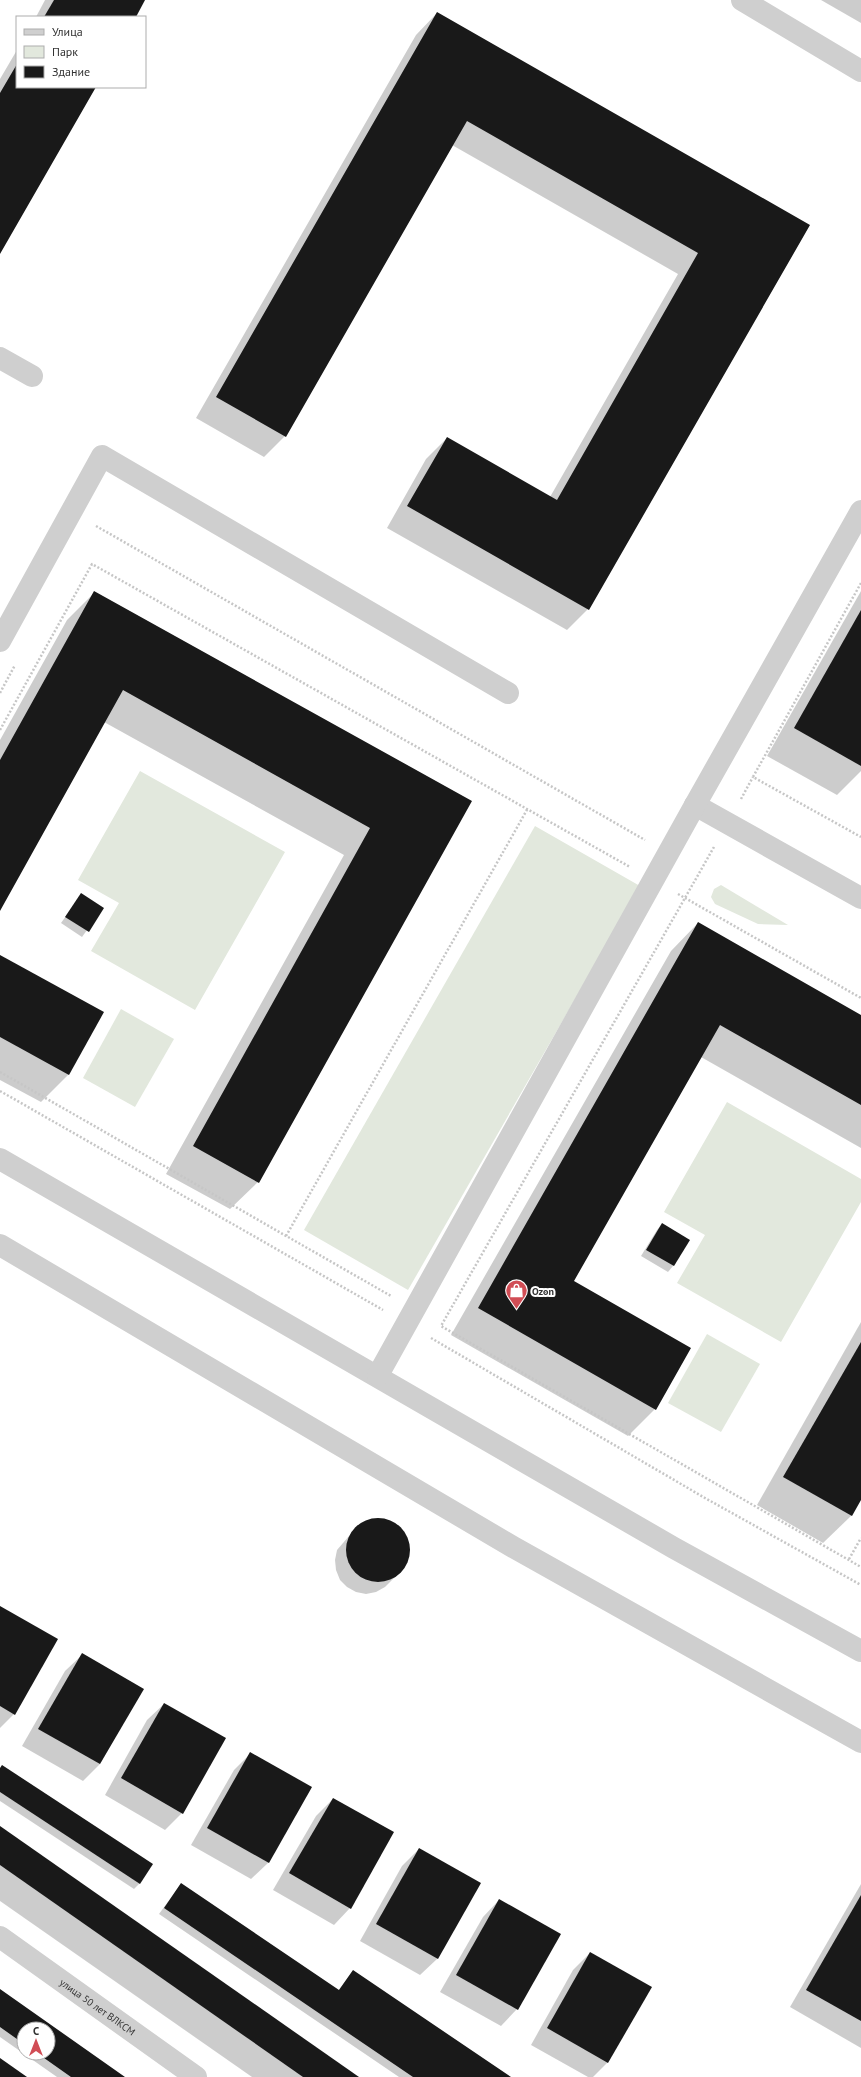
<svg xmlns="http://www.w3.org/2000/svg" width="861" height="2077" font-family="'PT Sans',sans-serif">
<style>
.green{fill:#e2e8dd}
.shadow{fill:#0003;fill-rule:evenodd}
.building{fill:#191919}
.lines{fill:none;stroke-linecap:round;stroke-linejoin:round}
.path{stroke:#c6c6c6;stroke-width:2.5;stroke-dasharray:2 2;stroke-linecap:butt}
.minor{stroke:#cfcfcf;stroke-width:22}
.labels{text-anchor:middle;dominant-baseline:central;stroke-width:4;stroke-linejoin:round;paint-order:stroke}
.poi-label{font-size:10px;font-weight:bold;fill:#323232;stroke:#fff;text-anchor:start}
.street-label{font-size:10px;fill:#323232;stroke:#fff}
</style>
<rect width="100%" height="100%" fill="#fff"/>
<!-- green -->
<g class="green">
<path d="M140,771L285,852L195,1010L91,951L119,903L78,880Z"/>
<path d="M535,826L640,886L408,1290L304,1230Z"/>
<path d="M721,885L788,925L758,924L715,904L711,897L714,889Z"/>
<path d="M121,1009L174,1039L135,1107L83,1078Z"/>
<path d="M727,1102L861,1179V1202L781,1342L677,1283L705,1235L664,1212Z"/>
<path d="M707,1334L760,1364L721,1432L668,1403Z"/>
</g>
<!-- shadow -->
<g class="shadow">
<path d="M45,0H144L135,17H36Z"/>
<path d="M821,0H861V23Z"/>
<path d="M437,13L809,226L588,609L567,630L387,528L426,459L447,438L550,497L678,274L452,145L285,436L264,457L196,418L416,35Z"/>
<path d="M17,50V87H94L0,252V79Z"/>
<path d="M861,591V771L837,795L767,756Z"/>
<path d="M94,593L470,801L258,1182L230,1209L166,1174L344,855L104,722L0,909V740L67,620Z"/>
<path d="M81,895L103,908L82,937L61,923Z"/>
<path d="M698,923L861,1016V1148L701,1057L572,1281L655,1409L628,1436L451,1335L671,951Z"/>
<path d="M0,956L103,1013L68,1075L41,1102L0,1080Z"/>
<path d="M662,1224L689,1240L673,1266L668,1272L641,1256L657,1230Z"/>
<path d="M861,1322V1498L851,1516L823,1543L757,1505Z"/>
<path d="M374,1520H384L394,1524L401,1530L407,1539L408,1559L404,1568L385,1587L376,1592L366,1594L356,1592L347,1587L340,1580L336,1570L335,1560L337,1550L355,1529L364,1523Z"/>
<path d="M0,1607L14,1714L0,1728Z"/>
<path d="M82,1655L142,1689L100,1764L83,1781L22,1746L65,1671Z"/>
<path d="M164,1704L182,1813L165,1830L105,1795L147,1720Z"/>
<path d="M251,1753L311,1788L268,1863L251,1879L191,1845L234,1770Z"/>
<path d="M0,1768L140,1883L134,1889L0,1801Z"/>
<path d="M333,1799L350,1908L334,1925L273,1890L316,1816Z"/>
<path d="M0,1827L357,2077H252L0,1901Z"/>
<path d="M419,1849L480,1884L437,1959L420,1975L360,1941L402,1866Z"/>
<path d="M181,1884L338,1991L353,1971L509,2077H399L159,1914Z"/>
<path d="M861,1884V2048L790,2007Z"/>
<path d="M499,1900L517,2009L501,2026L440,1992L483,1917Z"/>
<path d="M590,1953L608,2062L593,2077H588L531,2045L573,1970Z"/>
<path d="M0,1990L123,2077H57L0,2037ZM24,2029H48V2053H24Z"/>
</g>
<!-- building -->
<g class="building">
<path d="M54,0H145L136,17H44Z"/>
<path d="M437,12L810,225L589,610L407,506L447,437L557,500L698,253L467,121L286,437L216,397Z"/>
<path d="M17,64V87H96L0,254V93Z"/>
<path d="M94,591L472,801L259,1183L193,1146L370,828L123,690L0,911V760Z"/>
<path d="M861,610V766L794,728Z"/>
<path d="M81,893L104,908L89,932L65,917Z"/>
<path d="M698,922L861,1015V1105L720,1025L574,1281L691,1348L656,1410L478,1308Z"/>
<path d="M0,955L104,1012L69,1075L0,1037Z"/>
<path d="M662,1223L690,1240L674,1266L646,1250Z"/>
<path d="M861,1342V1500L852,1516L783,1477Z"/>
<circle cx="378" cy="1550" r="32"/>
<path d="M0,1606L58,1639L15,1715L0,1706Z"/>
<path d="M82,1653L144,1689L100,1764L38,1729Z"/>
<path d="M164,1703L226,1738L183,1814L121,1778Z"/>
<path d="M250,1752L312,1787L269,1863L207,1828Z"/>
<path d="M2,1765L153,1864L140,1884L0,1792V1768Z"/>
<path d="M333,1798L394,1832L351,1909L289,1873Z"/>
<path d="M0,1826L359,2077H303L0,1865Z"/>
<path d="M419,1848L481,1883L438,1959L376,1924Z"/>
<path d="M181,1883L339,1990L353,1970L511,2077H413L164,1908Z"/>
<path d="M861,1895V2021L806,1990Z"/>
<path d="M499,1899L561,1934L518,2010L456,1975Z"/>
<path d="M590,1952L652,1987L608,2063L547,2028Z"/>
<path d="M0,1989L125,2077H71L37,2053H48V2029H24V2044L0,2027Z"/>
<path d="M0,2058L27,2077H0Z"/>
</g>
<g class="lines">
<!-- path -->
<g class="path">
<path d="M96,526L645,840"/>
<path d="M861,583L753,777L861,837"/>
<path d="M0,693L15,665"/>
<path d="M0,730L92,564L630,867"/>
<path d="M741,799L753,777"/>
<path d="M714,847L441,1326L861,1567"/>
<path d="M678,894L861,998"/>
<path d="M0,1072L391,1296"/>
<path d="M0,1091L383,1310"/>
<path d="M286,1236L528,808"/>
<path d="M431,1338L705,1498L861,1585"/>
<path d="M849,1559L861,1538"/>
</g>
<!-- minor -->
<g class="minor">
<path d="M742,0L861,71"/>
<path d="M0,358L32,376"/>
<path d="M0,641L102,456L508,693"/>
<path d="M695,805L861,898"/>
<path d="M0,1159L674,1548L861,1651"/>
<path d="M0,1245L513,1547L861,1742"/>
<path d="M378,1375L695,805L861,511"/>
<path id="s1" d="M0,1937L196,2077"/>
</g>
</g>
<!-- icons -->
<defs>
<symbol id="shop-pin" viewBox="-11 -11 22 30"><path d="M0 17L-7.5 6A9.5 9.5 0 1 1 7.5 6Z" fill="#d14d55" stroke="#fff"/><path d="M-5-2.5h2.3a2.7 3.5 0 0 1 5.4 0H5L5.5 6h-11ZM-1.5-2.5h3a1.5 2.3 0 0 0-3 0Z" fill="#fff"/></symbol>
</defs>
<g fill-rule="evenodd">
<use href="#shop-pin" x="504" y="1278" width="25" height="34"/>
</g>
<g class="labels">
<!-- poi labels -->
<g class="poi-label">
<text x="532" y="1291">Ozon</text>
</g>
<!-- street labels -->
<g class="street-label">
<text stroke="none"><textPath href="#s1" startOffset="120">улица 50 лет ВЛКСМ</textPath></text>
</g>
</g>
<!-- legend -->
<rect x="16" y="16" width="130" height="72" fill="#ffffff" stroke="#adadad"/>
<rect x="24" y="29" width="20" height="6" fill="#cfcfcf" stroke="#adadad"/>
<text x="52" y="36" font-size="12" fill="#323232">Улица</text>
<rect x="24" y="46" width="20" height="12" fill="#e2e8dd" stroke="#adadad"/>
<text x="52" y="56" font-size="12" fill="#323232">Парк</text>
<rect x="24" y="66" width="20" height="12" fill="#191919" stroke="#adadad"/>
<text x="52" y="76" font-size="12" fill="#323232">Здание</text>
<!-- north arrow -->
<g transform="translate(36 2041)"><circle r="19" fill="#ffffff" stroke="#adadad"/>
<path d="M0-3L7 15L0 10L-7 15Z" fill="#d14d55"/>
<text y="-6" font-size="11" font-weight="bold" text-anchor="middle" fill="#323232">С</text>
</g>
</svg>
